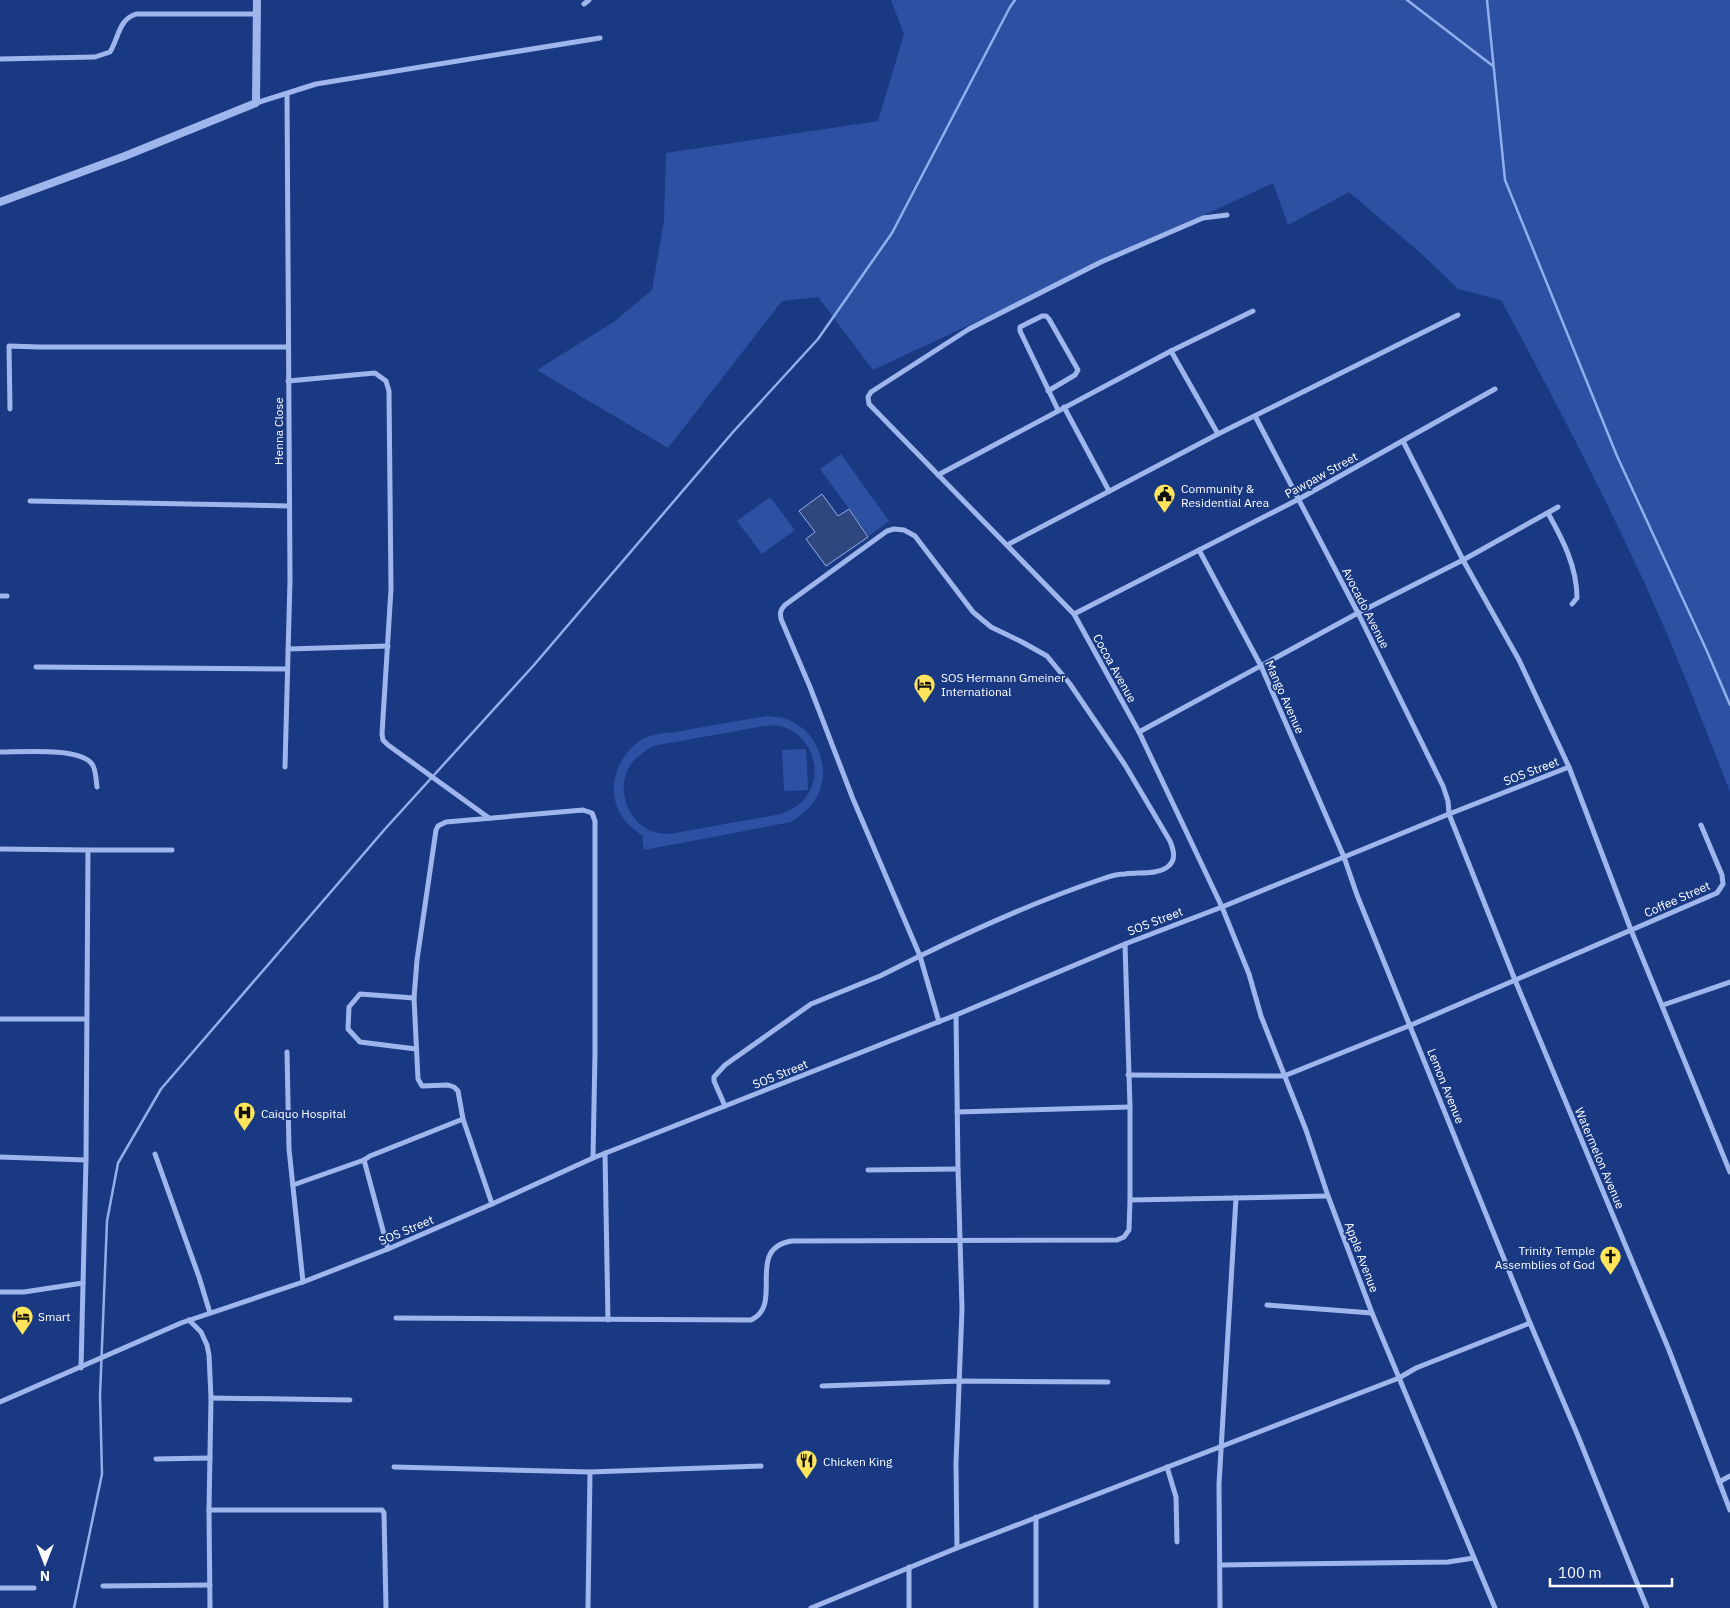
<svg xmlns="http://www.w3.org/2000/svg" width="1730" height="1608" font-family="'IBM Plex Sans',sans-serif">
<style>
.green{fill:#2d50a2;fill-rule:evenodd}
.water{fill:#30477e;stroke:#91afed}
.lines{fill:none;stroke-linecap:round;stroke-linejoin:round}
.stream{stroke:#91afed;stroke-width:2.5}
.minor{stroke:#9eb6eb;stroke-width:5}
.tertiary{stroke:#9eb6eb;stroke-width:8}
.labels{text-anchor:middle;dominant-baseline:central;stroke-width:4;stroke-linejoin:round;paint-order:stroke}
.street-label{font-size:12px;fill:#fff;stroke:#1a3983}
.poi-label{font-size:12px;fill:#fff;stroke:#1a3983;text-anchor:start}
</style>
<rect width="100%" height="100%" fill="#1a3983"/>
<!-- green -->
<g class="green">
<path d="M891,0H1730V792C1703,722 1676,652 1645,584C1601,488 1551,393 1501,300L1458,289L1424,256L1349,192L1288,225L1273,183L873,370L818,297L782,301L668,448L537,370L615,321L652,290L664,220L666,153L878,121L904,34Z"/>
<path d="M841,454L889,521L869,536L820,469Z"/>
<path d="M770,497L795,530L762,554L737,521Z"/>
<path d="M767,716C773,717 781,717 786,719C817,730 831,766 818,795C812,808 801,815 791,822L644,850L642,838L645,837C627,826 614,812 614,789C613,769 628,745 647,737C657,733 670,733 681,731C710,726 738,721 767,716ZM764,726C769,726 775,725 780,726C811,734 825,771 806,797C800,806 790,810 781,814L669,834C664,834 658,833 654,832C628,823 616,790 629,767C635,757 644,752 653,746Z"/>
<path d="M806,749L808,790L784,791L782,750Z"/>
</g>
<!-- water -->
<path class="water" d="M822,494L838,516L849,509L868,537L826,566L806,539L815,532L799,511Z"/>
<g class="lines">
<!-- stream -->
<g class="stream">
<path d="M1407,0L1493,66"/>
<path d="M1487,0L1505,180L1617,456L1706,649L1730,705"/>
<path d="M74,1608L102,1474L100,1396L107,1221L118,1163L161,1089L385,829L534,665L733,432L818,339L892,233L1010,7L1015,0"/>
</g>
<!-- minor -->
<g class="minor">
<path d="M584,4L589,0"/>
<path d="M0,59L95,57L110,52C119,38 118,20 136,14H257"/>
<path d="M256,103L316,84L600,38"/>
<path d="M1227,215L1203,218L1101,262L969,329L871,392L868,397L869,404L1074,614L1139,732L1222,907L1249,974L1261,1016L1306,1130L1328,1196L1372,1313L1495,1608"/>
<path d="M1171,351L1218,434"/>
<path d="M288,381L375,373L386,381L389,391L391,589L382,734L383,740L388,745L489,818"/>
<path d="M1048,391L1075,375L1078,370L1049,319L1046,316H1042L1020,327V331L1058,410"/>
<path d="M1064,407L1109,491"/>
<path d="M10,409L9,346L39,347H288"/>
<path d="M1255,416L1358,613L1443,786L1448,801L1449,814L1515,980L1669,1350L1730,1510"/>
<path d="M1403,441L1463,560L1558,507"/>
<path d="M938,475L1171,351L1253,311"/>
<path d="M30,501L289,506"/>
<path d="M1548,513C1563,540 1577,567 1577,598L1572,604"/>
<path d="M894,529L904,530L915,536L973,612L991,627L1022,642L1047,656L1070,684L1125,765L1170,841C1174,851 1177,861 1166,868C1155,875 1137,872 1125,874C1117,874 1110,876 1102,879C1039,900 979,927 920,956L853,799L810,687L781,619C780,613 780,610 785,605L887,531Z"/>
<path d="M1007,545L1218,434L1458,315"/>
<path d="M1199,550L1261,666L1344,857L1357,895L1530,1323L1578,1436L1647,1608"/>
<path d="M0,596H7"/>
<path d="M1074,614L1299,499L1495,389"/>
<path d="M288,649L388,646"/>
<path d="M36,667L287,669"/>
<path d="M1139,732L1358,613L1463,560L1519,660L1569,767L1631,930L1730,1172"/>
<path d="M0,752C21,752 80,747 92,764C96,769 96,780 97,787"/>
<path d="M285,767L290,580L287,94"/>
<path d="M0,849L88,850L86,1160L81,1368"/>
<path d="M88,850H172"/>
<path d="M414,998L360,994L349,1007L348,1029L360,1042L416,1049"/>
<path d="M1663,1005L1730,982"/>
<path d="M956,1015L958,1169L962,1309L956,1463L957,1548"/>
<path d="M0,1019H86"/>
<path d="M287,1052L289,1149L303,1282"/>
<path d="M1128,1075L1284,1076L1411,1025L1717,893L1723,884L1722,875L1701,825"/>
<path d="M725,1106L714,1081V1077L725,1065L811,1004L880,976L920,956L939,1022"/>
<path d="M957,1112L1130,1107"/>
<path d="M605,1153L608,1320"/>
<path d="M155,1154L199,1277L210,1313"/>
<path d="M0,1157L86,1160"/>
<path d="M364,1160L388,1249"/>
<path d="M868,1170L958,1169"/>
<path d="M293,1185L364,1160L370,1156L463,1119"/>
<path d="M1130,1200L1328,1196"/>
<path d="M492,1204L463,1119L458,1091L454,1087L448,1085L422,1086L418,1079L414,998L417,960L436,830L438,826L446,822L583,810L592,813L595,821V1053L593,1158"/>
<path d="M0,1292H24L83,1283"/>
<path d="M1267,1305L1372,1313"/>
<path d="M396,1318L751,1320C785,1305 744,1248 792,1241L1117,1240L1124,1237L1129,1230L1130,1200V1107L1125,944"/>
<path d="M189,1320L201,1332L207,1345L209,1355L211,1398L209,1510L210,1608"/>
<path d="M822,1386L960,1381L1108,1382"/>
<path d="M211,1398L350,1400"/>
<path d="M0,1402L181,1323L303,1282L388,1249L492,1204L593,1158L956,1015L1125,944L1222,907L1449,814L1569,767"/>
<path d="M156,1459L210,1458"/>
<path d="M394,1467L590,1472L588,1608"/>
<path d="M1167,1467L1176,1497L1177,1542"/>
<path d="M590,1472L761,1466"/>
<path d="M1719,1482L1730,1476"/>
<path d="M209,1510H382L384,1513L386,1608"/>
<path d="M1036,1517V1608"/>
<path d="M1220,1565L1448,1562L1474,1558"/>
<path d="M103,1586L210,1585"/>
<path d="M0,1588H34"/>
<path d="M811,1608L957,1548L1399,1378L1416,1368L1530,1323"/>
<path d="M909,1608V1567"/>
<path d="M1220,1608L1219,1484L1236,1198"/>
</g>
<!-- tertiary -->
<path class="tertiary" d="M0,202L125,156L256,103L257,0"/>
</g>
<!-- icons -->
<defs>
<symbol id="civic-pin" viewBox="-11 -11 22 30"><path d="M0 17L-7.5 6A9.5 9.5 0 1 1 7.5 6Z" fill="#fee55a" stroke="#1a3983"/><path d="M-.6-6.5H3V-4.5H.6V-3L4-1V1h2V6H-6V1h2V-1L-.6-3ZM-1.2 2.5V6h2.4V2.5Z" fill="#111"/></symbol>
<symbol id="hotel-pin" viewBox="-11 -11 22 30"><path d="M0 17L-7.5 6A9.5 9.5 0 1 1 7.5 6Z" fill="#fee55a" stroke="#1a3983"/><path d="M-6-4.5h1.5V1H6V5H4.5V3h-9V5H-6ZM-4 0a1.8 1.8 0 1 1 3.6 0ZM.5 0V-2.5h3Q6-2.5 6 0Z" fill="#111"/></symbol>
<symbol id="hospital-pin" viewBox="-11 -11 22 30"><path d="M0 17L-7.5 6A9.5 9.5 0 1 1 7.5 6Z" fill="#fee55a" stroke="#1a3983"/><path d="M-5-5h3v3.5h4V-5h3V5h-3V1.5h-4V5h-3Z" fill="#111"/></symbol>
<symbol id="church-pin" viewBox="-11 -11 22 30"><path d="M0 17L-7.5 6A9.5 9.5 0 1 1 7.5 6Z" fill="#fee55a" stroke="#1a3983"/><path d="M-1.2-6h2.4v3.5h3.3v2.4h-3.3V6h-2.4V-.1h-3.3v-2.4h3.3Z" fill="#111"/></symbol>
<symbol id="restaurant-pin" viewBox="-11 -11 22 30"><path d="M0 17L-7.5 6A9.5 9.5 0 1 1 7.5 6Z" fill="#fee55a" stroke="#1a3983"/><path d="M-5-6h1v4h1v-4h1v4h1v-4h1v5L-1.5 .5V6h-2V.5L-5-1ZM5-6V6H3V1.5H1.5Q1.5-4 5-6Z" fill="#111"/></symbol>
</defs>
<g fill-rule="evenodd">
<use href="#civic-pin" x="1152" y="482" width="25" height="34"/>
<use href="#hotel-pin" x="912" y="672" width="25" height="34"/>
<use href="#hospital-pin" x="232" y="1100" width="25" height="34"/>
<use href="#church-pin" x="1598" y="1244" width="25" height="34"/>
<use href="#hotel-pin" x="10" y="1304" width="25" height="34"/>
<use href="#restaurant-pin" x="794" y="1448" width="25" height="34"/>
</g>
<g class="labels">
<!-- street labels -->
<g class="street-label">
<text transform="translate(278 431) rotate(-90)">Henna Close</text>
<text transform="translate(1321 475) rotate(-29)">Pawpaw Street</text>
<text transform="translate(1366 608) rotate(63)">Avocado Avenue</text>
<text transform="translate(1115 668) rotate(61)">Cocoa Avenue</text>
<text transform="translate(1285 697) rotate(66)">Mango Avenue</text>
<text transform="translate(1531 771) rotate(-21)">SOS Street</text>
<text transform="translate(1677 899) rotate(-24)">Coffee Street</text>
<text transform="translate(1155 921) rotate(-21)">SOS Street</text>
<text transform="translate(780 1074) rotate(-22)">SOS Street</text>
<text transform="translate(1446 1086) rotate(68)">Lemon Avenue</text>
<text transform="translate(1600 1158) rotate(67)">Watermelon Avenue</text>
<text transform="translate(406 1230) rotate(-23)">SOS Street</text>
<text transform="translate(1362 1257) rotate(69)">Apple Avenue</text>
</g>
<!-- poi labels -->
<g class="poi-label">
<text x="1181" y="488">Community &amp;<tspan x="1181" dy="14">Residential Area</tspan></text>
<text x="941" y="677">SOS Hermann Gmeiner<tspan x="941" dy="14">International</tspan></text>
<text x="261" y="1113">Caiquo Hospital</text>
<text x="1595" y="1250" text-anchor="end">Trinity Temple<tspan x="1595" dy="14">Assemblies of God</tspan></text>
<text x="38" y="1316">Smart</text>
<text x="823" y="1461">Chicken King</text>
</g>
</g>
<!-- north arrow -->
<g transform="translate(45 1563) rotate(180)" stroke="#1a3983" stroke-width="4" paint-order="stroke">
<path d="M0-4L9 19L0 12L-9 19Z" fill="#ffffff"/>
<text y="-8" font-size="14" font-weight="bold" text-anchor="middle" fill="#ffffff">N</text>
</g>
<!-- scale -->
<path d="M1550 1578v8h122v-8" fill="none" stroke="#ffffff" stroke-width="2.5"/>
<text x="1558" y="1578" font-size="15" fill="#ffffff" stroke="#1a3983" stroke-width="4" paint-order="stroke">100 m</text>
</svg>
